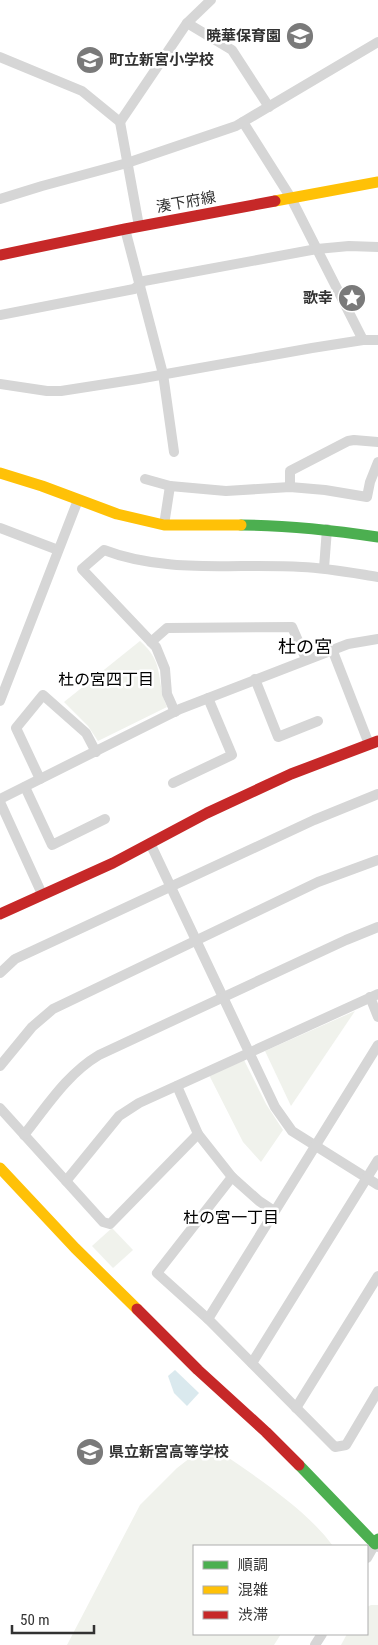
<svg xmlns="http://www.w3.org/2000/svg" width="378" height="1645" font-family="'Roboto Condensed','Noto Sans JP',sans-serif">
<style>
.green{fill:#f0f2ec}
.water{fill:#dae9ee}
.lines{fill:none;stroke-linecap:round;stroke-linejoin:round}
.street{stroke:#d6d6d6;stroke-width:10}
.fast{stroke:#4caf50;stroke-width:11}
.slow{stroke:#ffc107;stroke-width:11}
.jam{stroke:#c62828;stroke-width:11}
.labels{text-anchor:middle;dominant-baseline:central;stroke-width:5;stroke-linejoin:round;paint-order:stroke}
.poi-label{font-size:15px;font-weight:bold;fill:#323232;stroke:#fff;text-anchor:end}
.street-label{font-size:15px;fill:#323232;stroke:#fff}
.neighbourhood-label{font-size:16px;fill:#000;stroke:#fff}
.quarter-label{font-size:18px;fill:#000;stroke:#fff}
</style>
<rect width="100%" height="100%" fill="#fff"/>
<!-- green -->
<g class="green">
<path d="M140,641C166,664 155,680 167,707L98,741L88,726L64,702Z"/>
<path d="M355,1011L291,1106L265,1051Z"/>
<path d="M244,1060L266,1104L283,1130L261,1162L243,1142L209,1075Z"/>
<path d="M112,1228L133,1250L113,1268L92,1246Z"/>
<path d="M211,1449L219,1451C256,1477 306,1509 333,1546H194V1634H281L274,1645H67L140,1505L177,1468L195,1454Z"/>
<path d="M371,1605H378V1645H341L347,1634H367V1607Z"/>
</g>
<!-- water -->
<path class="water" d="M175,1370L199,1393L187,1406L174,1393L168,1376Z"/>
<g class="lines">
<!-- street -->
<g class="street">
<path d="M187,23L232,50L269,107"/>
<path d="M0,57L82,91L120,122L139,226"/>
<path d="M120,122L187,23L211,0"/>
<path d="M243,122L291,198L363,340"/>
<path d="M0,199L42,186L127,163L236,126L378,42"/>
<path d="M125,229L163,374L174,452"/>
<path d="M0,315L134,289L144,281L317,249L349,246L378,247"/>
<path d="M0,384L47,391H61L138,379L312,348L363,340H378"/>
<path d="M145,479L170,486"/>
<path d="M290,487V471L348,441L354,440L378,442"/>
<path d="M164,525L170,486L226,491L290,487L325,490L367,497L370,482L378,462"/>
<path d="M0,528L58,550"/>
<path d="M324,568L327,529"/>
<path d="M151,642L167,628L292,627L306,659"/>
<path d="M332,649L369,744"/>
<path d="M255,679L278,737L318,721"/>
<path d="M0,701L78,500"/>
<path d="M175,712L167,694L165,669L156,647L82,569L104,550C166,574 236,563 302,567C327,568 353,573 378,577"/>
<path d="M40,779L16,728L43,695L86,733L96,752"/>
<path d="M173,783L232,755L208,698"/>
<path d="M25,787L52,845L105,819"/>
<path d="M0,799L180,709L348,644L378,639"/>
<path d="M0,802L42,894"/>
<path d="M150,843L275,1107L292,1131L378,1185"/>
<path d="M0,973L15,959L314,820L378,794"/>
<path d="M370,997L378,1017"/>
<path d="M0,1066L32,1027L53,1009L318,882L378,860"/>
<path d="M177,1086L198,1134L232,1177L259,1201L274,1211"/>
<path d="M0,1108L66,1181L119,1116L139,1103L378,994"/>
<path d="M24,1135C47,1106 67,1074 99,1055L346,940L378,927"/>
<path d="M232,1177L157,1273L208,1319L335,1447L346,1445L378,1391"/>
<path d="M66,1181L103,1222L110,1224L198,1134"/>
<path d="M208,1319L378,1045"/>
<path d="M252,1363L378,1160"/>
<path d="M296,1408L378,1276"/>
<path d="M367,1558L375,1544L378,1547"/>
<path d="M315,1645L322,1634"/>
</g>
<!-- fast -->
<g class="fast">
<path d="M241,525C288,525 332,530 378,537"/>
<path d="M299,1465L375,1544L378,1539"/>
</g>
<!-- slow -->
<g class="slow">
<path d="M275,201L378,182"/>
<path d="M0,473L42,486L117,514L164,525H241"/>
<path d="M0,1168L75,1248L137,1309"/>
</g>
<!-- jam -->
<g class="jam">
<path d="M0,255L125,229L275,201"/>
<path d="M0,914L113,863L207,813L291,774L378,741"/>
<path d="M137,1309L198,1370L266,1432L299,1465"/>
</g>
</g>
<!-- icons -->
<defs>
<symbol id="school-disc" viewBox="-11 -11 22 22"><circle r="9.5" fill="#7a7a7a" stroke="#fff"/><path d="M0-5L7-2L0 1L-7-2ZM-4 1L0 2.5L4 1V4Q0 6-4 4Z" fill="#fff"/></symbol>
<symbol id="sight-disc" viewBox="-11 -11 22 22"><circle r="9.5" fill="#7a7a7a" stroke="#fff"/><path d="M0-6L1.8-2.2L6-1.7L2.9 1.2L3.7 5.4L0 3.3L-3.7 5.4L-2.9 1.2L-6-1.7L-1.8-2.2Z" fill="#fff"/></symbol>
</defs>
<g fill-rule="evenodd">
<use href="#school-disc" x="284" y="20" width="32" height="32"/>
<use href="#school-disc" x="74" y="44" width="32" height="32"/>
<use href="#sight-disc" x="336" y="282" width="32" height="32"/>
<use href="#school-disc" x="74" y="1436" width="32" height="32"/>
</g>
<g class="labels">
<!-- poi labels -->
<g class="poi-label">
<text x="281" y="36">暁華保育園</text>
<text x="109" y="60" text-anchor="start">町立新宮小学校</text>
<text x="333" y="298">歌幸</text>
<text x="109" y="1452" text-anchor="start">県立新宮高等学校</text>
</g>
<!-- street labels -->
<g class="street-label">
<text transform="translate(186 202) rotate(-10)">湊下府線</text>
</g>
<!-- neighbourhood labels -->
<g class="neighbourhood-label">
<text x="106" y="679">杜の宮四丁目</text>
<text x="231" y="1217">杜の宮一丁目</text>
</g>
<!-- quarter labels -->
<g class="quarter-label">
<text x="305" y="646">杜の宮</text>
</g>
</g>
<!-- legend -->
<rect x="193" y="1545" width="175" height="90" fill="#ffffff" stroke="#adadad"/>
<rect x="203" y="1561" width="25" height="8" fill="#4caf50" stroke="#adadad"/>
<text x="238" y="1570" font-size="15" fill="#323232">順調</text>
<rect x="203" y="1586" width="25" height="8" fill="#ffc107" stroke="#adadad"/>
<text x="238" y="1595" font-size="15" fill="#323232">混雑</text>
<rect x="203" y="1611" width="25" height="8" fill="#c62828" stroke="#adadad"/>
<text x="238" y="1620" font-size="15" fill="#323232">渋滞</text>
<!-- scale -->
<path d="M12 1625v8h82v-8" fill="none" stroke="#323232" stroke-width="2.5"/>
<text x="20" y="1625" font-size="15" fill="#323232" stroke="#ffffff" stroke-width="4" paint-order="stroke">50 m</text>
</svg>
